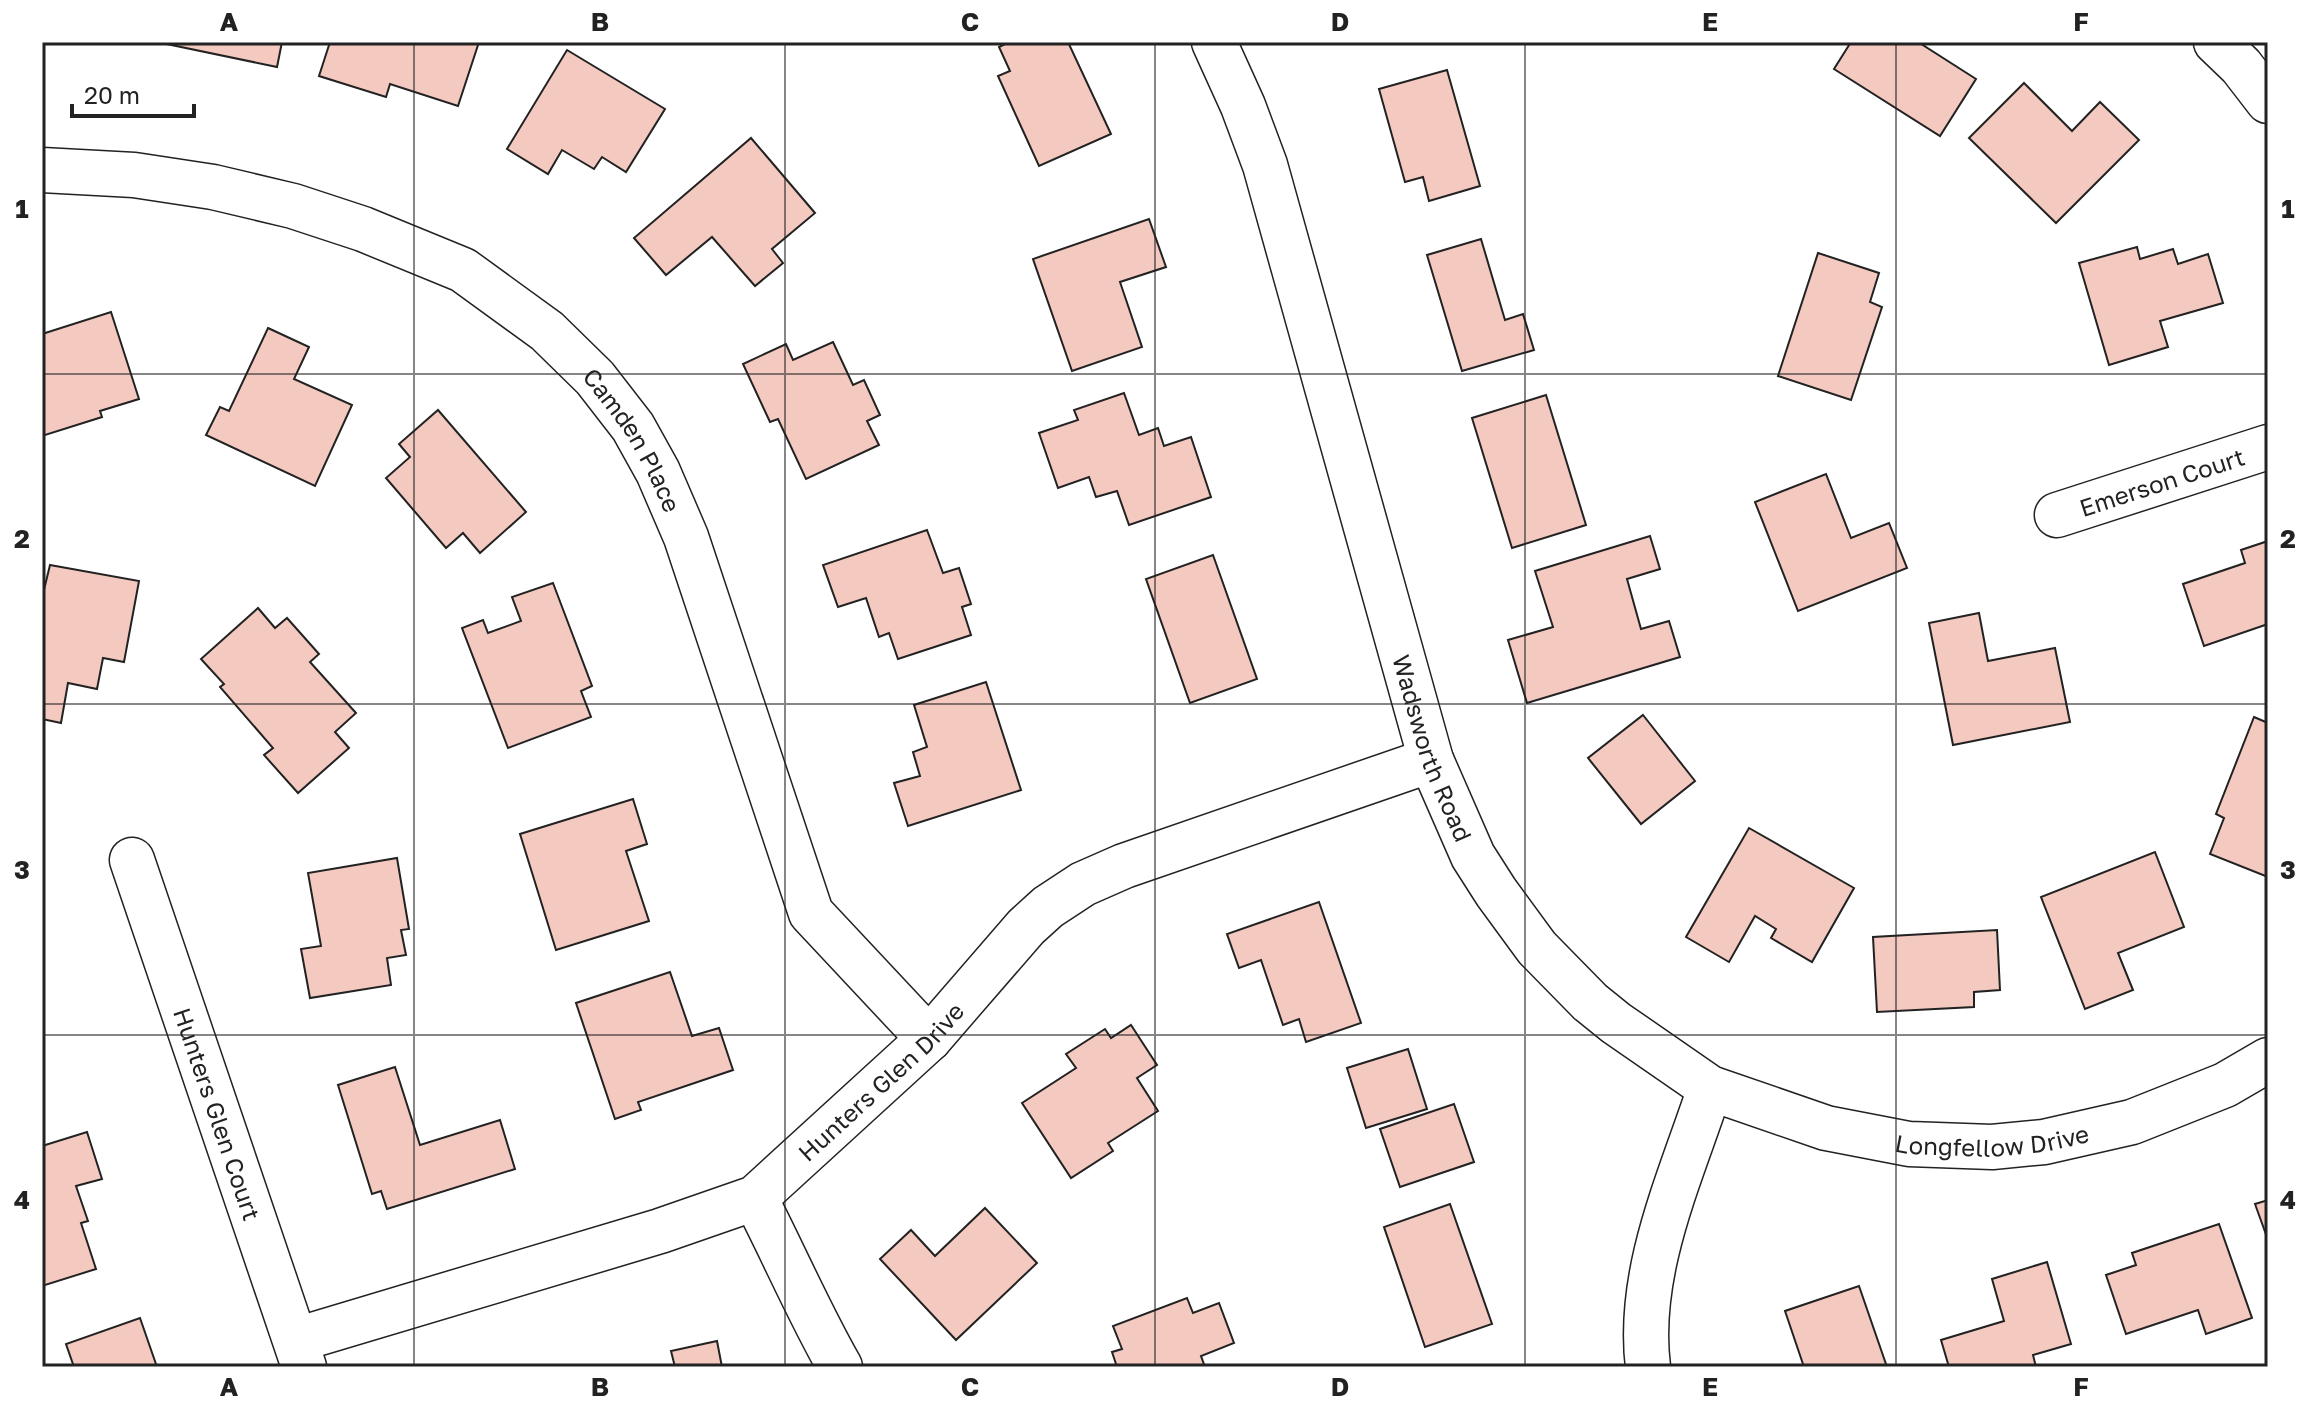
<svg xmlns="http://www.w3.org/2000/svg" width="2310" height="1409" font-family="'Golos Text',sans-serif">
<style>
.building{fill:#f3c9c0;stroke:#222;stroke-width:2}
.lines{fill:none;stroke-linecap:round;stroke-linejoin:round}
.minor-casing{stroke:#222;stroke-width:47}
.minor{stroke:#fff;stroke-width:44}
.grid{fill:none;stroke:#222;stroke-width:2;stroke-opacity:0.55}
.labels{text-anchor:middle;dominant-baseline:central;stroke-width:6;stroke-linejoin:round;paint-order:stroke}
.street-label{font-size:24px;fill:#222;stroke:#fff}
.neatline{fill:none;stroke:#222;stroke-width:3}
.grid-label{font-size:26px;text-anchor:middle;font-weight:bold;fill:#222}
</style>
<rect width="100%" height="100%" fill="#fff"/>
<!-- building -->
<g class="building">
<path d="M157,42H282L277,67Z"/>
<path d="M330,42H479L458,106L390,84L386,97L319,76Z"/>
<path d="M1009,42H1062L1063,44L1068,42L1111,134L1039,166L998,76L1010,71L999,47Z"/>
<path d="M1851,42H1918L1976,79L1940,136L1834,69Z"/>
<path d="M567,50L665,109L626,172L602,157L594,169L562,150L548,174L507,149Z"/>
<path d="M1447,70L1480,186L1429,201L1423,177L1405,182L1379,89Z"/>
<path d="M2024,83L2072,131L2100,102L2139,140L2056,223L1969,138Z"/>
<path d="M751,138L815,213L772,249L783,263L755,286L712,237L666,275L634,238Z"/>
<path d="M1149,219L1166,267L1120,282L1142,347L1072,371L1033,259Z"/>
<path d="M1481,239L1505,320L1523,314L1534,350L1462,371L1427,255Z"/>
<path d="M2137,247L2140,259L2173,249L2178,264L2208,254L2223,303L2160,321L2168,347L2109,365L2079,263Z"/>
<path d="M1818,253L1879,273L1870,302L1882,307L1851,400L1778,376Z"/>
<path d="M111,312L139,399L100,411L102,417L42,436V334Z"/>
<path d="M268,328L309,347L294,379L352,405L315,486L206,435L220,407L229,411Z"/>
<path d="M833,342L853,385L864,380L880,415L867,421L879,445L806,479L778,419L770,422L743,364L786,344L793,360Z"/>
<path d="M1124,393L1139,435L1158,428L1164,446L1191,437L1211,497L1129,525L1117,491L1096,497L1089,477L1058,488L1039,433L1078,420L1074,410Z"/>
<path d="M1546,395L1586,525L1512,548L1472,418Z"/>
<path d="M438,410L526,512L480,553L463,533L446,548L386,478L410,457L399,444Z"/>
<path d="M1826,474L1851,538L1889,523L1907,568L1798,611L1755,502Z"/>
<path d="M927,530L943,573L959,568L971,604L962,607L971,635L898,659L889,633L879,637L866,598L838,607L823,565Z"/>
<path d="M1650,536L1660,569L1627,579L1641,629L1669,621L1680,657L1527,703L1508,640L1553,627L1535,571Z"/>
<path d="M2268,541V624L2204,646L2183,584L2245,563L2241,550Z"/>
<path d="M1213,555L1257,679L1190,703L1146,579Z"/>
<path d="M50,565L139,581L124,662L103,658L97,689L68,683L61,723L42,719V598Z"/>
<path d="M553,583L592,686L581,691L591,717L508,748L462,628L483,620L488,633L521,621L512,597Z"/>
<path d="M258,608L275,628L287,618L319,654L310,662L356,713L335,732L349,748L298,793L264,755L273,748L220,687L224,684L201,659Z"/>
<path d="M1979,613L1988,661L2055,648L2070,722L1953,745L1929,623Z"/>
<path d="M986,682L1021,790L908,826L894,783L920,776L913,752L927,747L914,705Z"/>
<path d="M1643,715L1695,781L1641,824L1588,758Z"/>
<path d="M2254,717L2268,723V877L2210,854L2224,818L2216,814Z"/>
<path d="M633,799L647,844L626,851L649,921L556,950L520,834Z"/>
<path d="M1749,828L1854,888L1812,962L1771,938L1776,929L1755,916L1729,962L1686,937Z"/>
<path d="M2155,852L2184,927L2118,953L2133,990L2085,1009L2041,897Z"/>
<path d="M397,858L409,929L401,930L406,955L387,958L391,985L310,998L301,949L321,946L308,873Z"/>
<path d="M1319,902L1361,1023L1306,1042L1299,1019L1283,1025L1261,960L1239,968L1227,934Z"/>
<path d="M1997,930L2000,990L1974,992V1007L1877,1012L1873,937Z"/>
<path d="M670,972L692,1036L719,1028L733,1070L638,1102L641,1110L615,1119L576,1003Z"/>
<path d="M1131,1025L1157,1065L1137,1078L1158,1111L1108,1143L1113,1151L1071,1178L1022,1103L1076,1068L1066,1054L1105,1029L1111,1038Z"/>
<path d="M1408,1049L1427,1109L1366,1128L1347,1068Z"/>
<path d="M395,1067L420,1145L500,1120L515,1169L387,1209L381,1191L372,1194L338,1085Z"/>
<path d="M1454,1104L1474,1162L1400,1187L1380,1129Z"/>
<path d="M87,1132L102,1179L76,1186L88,1221L81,1223L96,1269L42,1286V1146Z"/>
<path d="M2268,1200V1240L2255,1204Z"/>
<path d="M1450,1204L1492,1324L1425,1347L1384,1227Z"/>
<path d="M985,1208L1037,1263L956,1340L880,1259L911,1230L935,1256Z"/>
<path d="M2219,1224L2252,1318L2206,1334L2198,1310L2126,1334L2106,1275L2136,1265L2132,1253Z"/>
<path d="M2047,1262L2071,1344L2033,1355L2036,1367H1949L1941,1340L2004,1321L1992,1279Z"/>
<path d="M1859,1286L1887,1367H1804L1785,1311Z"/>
<path d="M1187,1298L1193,1313L1219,1303L1234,1343L1201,1356L1205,1367H1117L1112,1352L1122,1349L1113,1326Z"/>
<path d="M140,1318L157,1367H74L66,1344Z"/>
<path d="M717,1341L722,1367H675L671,1351Z"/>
</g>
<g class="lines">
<defs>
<g id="minor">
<path id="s1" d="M1214,42L1243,106L1265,165L1431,760L1473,856L1496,892L1537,948L1590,1002L1616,1023L1710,1088L1826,1128L1909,1144L1992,1147L2044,1142L2132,1122L2225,1085L2268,1060"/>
<path d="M2216,42L2241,66L2268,101"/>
<path id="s2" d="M42,170L134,175L213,187L293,206L363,229L463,270L547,331L595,378L633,427L658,472L686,537L811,913L929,1039"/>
<path id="s3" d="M2057,515L2268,447"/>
<path id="s4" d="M132,860L304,1367"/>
<path d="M755,1198C784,1254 809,1313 840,1367"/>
<path id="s5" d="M296,1340L660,1231L755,1198L929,1039L1026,927L1048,907L1083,884L1124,866L1431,760"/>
<path d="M1648,1367C1636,1271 1681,1177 1710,1088"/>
</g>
</defs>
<!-- minor casing -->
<use href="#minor" class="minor-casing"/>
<!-- minor -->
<use href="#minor" class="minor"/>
</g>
<!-- grid -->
<path class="grid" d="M414,42V1367M785,42V1367M1155,42V1367M1525,42V1367M1896,42V1367M42,374H2268M42,704H2268M42,1035H2268"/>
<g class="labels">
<!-- street labels -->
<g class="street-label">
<text stroke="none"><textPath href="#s2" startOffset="680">Camden Place</textPath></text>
<text stroke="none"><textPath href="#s3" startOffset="110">Emerson Court</textPath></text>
<text stroke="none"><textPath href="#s1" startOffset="740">Wadsworth Road</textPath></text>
<text stroke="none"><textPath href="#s5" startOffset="652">Hunters Glen Drive</textPath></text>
<text stroke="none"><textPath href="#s4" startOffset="268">Hunters Glen Court</textPath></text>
<text stroke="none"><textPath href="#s1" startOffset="1482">Longfellow Drive</textPath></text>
</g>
</g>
<!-- border -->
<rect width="2310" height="1409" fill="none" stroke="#ffffff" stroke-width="88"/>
<!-- scale -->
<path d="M72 104v12h122v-12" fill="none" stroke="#222222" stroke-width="4"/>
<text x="84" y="104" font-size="24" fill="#222222" stroke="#ffffff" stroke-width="6" paint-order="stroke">20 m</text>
<rect x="44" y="44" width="2222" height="1321" class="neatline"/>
<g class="grid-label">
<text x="229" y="31">A</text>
<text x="600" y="31">B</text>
<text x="970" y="31">C</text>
<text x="1340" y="31">D</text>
<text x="1710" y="31">E</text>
<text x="2081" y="31">F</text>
<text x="22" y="218">1</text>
<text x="2288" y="218">1</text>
<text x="22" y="548">2</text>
<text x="2288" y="548">2</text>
<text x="22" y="879">3</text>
<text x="2288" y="879">3</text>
<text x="22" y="1209">4</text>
<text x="2288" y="1209">4</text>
<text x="229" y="1396">A</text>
<text x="600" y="1396">B</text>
<text x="970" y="1396">C</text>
<text x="1340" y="1396">D</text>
<text x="1710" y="1396">E</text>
<text x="2081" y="1396">F</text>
</g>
</svg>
